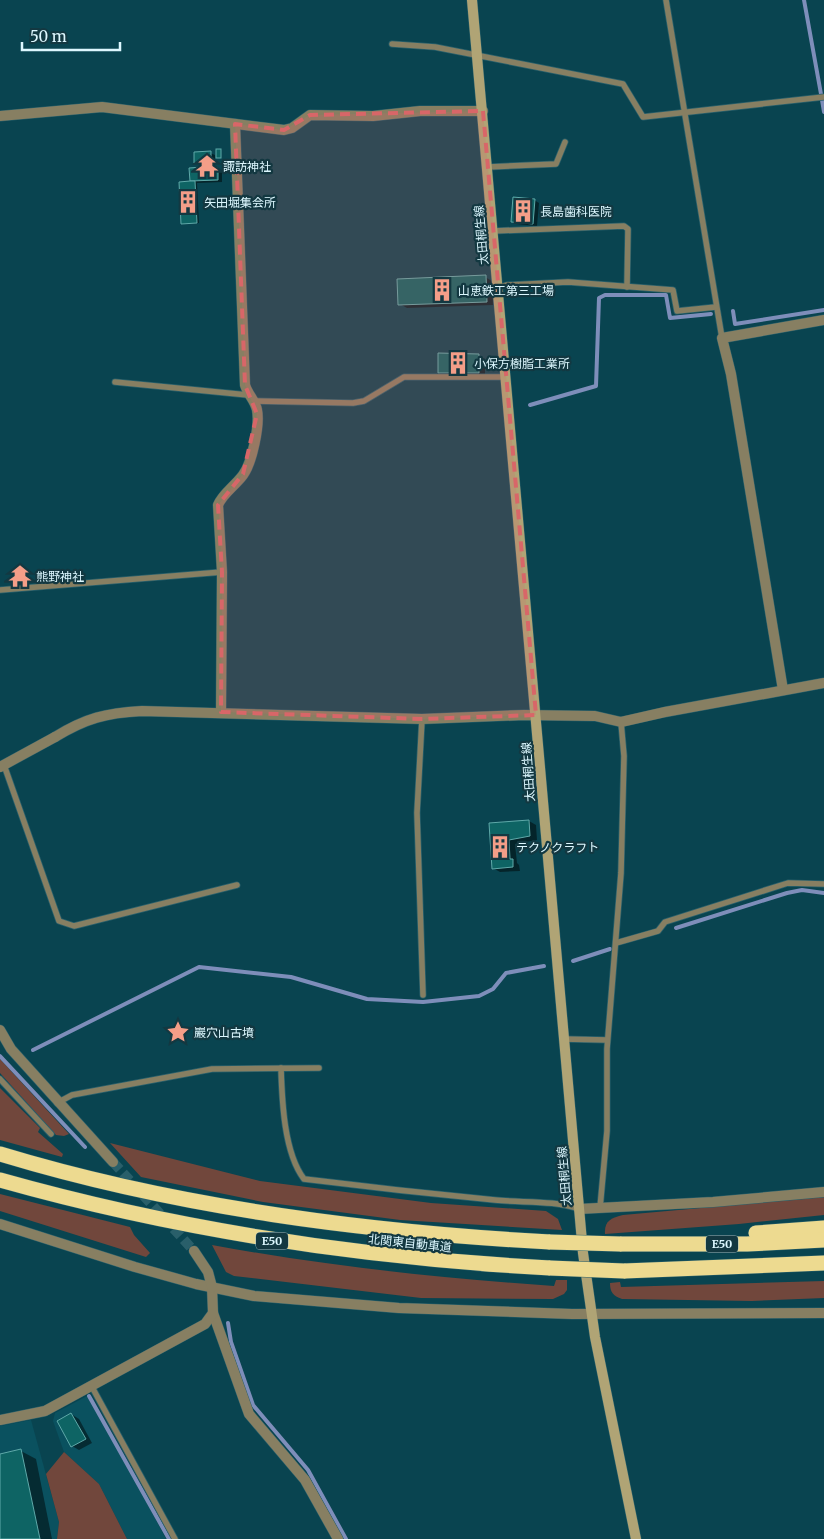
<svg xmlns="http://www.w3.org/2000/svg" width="824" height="1539" font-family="Merriweather,'Noto Sans JP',serif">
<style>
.built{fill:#0a515f}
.green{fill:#71473c}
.shadow{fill:#0007}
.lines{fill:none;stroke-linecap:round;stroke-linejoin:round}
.stream{stroke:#7e8eba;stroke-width:4}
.building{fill:#0e6464;stroke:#5fa9a9}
.tertiary-tunnel{stroke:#295f6a;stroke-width:10;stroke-dasharray:10 5;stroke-linecap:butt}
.service-casing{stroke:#2b616c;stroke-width:7}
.minor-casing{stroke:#2b616c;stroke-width:11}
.tertiary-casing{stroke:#2b616c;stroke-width:11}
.secondary-casing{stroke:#2b616c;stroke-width:11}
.motorway-casing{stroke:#2b616c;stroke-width:16}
.service{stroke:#877f62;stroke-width:5.5}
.minor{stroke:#877f62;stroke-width:10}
.tertiary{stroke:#877f62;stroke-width:10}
.secondary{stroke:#b0a475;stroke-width:10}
.motorway{stroke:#edda90;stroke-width:15}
.motorway-bridge-casing{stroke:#2b616c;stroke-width:16;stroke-linecap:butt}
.motorway-bridge{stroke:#edda90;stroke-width:15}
.marked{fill:#d86668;fill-opacity:0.2;stroke:#d86668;stroke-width:4;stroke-dasharray:10 6;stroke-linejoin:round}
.labels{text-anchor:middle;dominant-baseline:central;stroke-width:4.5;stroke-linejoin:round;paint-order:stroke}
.shield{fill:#133841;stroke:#a0bec6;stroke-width:1}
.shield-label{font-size:11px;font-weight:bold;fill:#ddf8ff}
.poi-label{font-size:12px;fill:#ddf8ff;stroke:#133841;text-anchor:start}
.street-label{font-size:12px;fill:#ddf8ff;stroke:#133841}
</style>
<rect width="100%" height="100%" fill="#094450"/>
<!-- built -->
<g class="built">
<path d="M87,1396L129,1469L166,1539H127L99,1484L64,1452L53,1421L55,1413Z"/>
<path d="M31,1420L59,1522L57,1539H0V1426Z"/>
</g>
<!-- green -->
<g class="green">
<path d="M0,1059L69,1134L64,1136L56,1135L0,1073Z"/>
<path d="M0,1088L40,1128L38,1132L63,1154L62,1157L0,1140Z"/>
<path d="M110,1143L260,1181L431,1203L546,1211L558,1219L562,1230L400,1220L263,1202L141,1177Z"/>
<path d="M0,1194L130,1227L134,1235L150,1253L146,1257L0,1211Z"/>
<path d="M824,1197V1215L739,1224L605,1234C604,1221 611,1218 623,1215Z"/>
<path d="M212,1245C326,1266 439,1278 554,1286L556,1280H567V1290L564,1294L553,1299L421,1298L234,1276L226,1272Z"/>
<path d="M824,1281V1298L752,1301L622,1299C613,1296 610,1292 610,1283L620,1282L621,1287Z"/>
<path d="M64,1452L99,1484L127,1539H57L59,1522L46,1474Z"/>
</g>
<!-- shadow -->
<g class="shadow">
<path d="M210,153L215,155V169L222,172V182L197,183L199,223L184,224L182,223L195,182L191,180L204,169V165L195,162Z"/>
<path d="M534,200L539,203L537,226L516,224L512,222Z"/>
<path d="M485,277L492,281L493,305L407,308L400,304Z"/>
<path d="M478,355L485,359V377H446L439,373Z"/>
<path d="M529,821L536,825L537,840L515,844L517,863L519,865L520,871L500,872L493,868L491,824Z"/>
<path d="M71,1414L79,1419L92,1443L79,1450L72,1446Z"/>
<path d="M21,1451L36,1459L52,1539H0V1455Z"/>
</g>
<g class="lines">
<!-- stream -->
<g class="stream">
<path d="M804,0L821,94"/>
<path d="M822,100L824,112"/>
<path d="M733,311L735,324L824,310"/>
<path d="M530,405L596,386L599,298L605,295H666L670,318L711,314"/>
<path d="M676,928L787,893L802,890L824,893"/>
<path d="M573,961L610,949"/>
<path d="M33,1050L199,967L291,977L367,999L423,1002L479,996L493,989L506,973L544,966"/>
<path d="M0,1056L85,1147"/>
<path d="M228,1323L231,1342L253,1405L308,1470L346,1539"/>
<path d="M89,1396L169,1539"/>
</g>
</g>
<!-- building -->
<g class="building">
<rect x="216" y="149" width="5" height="9"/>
<path d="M211,151V168H218V180L190,181L189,168L203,167L202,163H194V152Z"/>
<path d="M190,181H195L197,223L181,224L179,182Z"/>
<path d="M513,197L535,199L533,224L511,222Z"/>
<path d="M486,275L487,302L398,305L397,279Z"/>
<path d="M438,353L479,354V373H438Z"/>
<path d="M529,820L530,836L509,840L510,859H513V867L492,869L489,823Z"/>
<path d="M71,1413L86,1439L71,1447L57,1421Z"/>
<path d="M21,1449L40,1539H0V1454Z"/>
</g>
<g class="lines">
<!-- tertiary-tunnel -->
<path class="tertiary-tunnel" d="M113,1162L194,1251"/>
<defs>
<g id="service">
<path d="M666,0L722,338"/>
<path d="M392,44L435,47L623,84L643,117L824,97"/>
<path d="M488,167L556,164L565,142"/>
<path d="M493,231L624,226L628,229L627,287"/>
<path d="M497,288L507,285L568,282L673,290L677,311L716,307"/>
<path d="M115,382L248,395"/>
<path d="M254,401L353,403L364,401L404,377H505"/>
<path d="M0,590L222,572"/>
<path d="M422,719L417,813L423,995"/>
<path d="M4,765L59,921L74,926L237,885"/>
<path d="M616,943L658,931L665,922L788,883L824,884"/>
<path d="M563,1039L607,1040"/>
<path d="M281,1068C282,1101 284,1153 304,1179C368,1187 432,1194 495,1200C522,1203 554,1200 579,1209"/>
<path d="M0,1079L51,1134"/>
<path d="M57,1103L72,1095L212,1069L319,1068"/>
<path d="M600,1208L607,1131V1049L621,873L624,756L621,722"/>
<path d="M92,1387L175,1539"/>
</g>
<g id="minor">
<path d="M0,116L102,107L284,130L292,128L310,115L373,116L420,111H483"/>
<path d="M783,690L731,374L722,338L824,320"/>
<path d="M221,712L222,572L218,505C223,493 235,486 243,475C252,463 260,425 257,410C255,400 248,395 245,385L235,124"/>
<path d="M55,737C86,718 106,713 142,711L422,719L524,715L595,716L621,722L665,712L824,683"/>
<path d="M579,1209L713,1202L824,1192"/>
<path d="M213,1313L249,1414L305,1480L338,1539"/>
<path d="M0,1420L45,1411L205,1324L213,1313L212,1287"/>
</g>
<g id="tertiary">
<path d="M0,767L55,737"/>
<path d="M0,1030L11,1049L113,1162"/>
<path d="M0,1224L135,1267L196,1284L254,1296L399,1308L572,1314L824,1313"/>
<path d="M194,1251L208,1272L212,1287"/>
</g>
<path id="secondary" d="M472,0L583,1253L595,1337L636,1539"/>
<g id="motorway">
<path d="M0,1154C178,1208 365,1232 550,1242"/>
<path d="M0,1180C181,1231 362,1258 550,1268"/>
<path d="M756,1233L824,1228"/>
<path d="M620,1244H747L824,1240"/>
<path d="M624,1271L824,1263"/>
</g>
</defs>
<!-- service casing -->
<use href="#service" class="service-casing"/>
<!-- minor casing -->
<use href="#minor" class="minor-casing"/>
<!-- tertiary casing -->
<use href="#tertiary" class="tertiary-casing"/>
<!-- secondary casing -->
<use href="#secondary" class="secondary-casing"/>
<!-- motorway casing -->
<use href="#motorway" class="motorway-casing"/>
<!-- service -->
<use href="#service" class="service"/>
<!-- minor -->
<use href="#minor" class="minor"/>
<!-- tertiary -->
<use href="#tertiary" class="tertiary"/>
<!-- secondary -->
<use href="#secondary" class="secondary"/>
<!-- motorway -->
<use href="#motorway" class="motorway"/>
<defs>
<g id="motorway-bridge">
<path d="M550,1242L620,1244"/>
<path d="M550,1268L624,1271"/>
</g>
</defs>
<!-- motorway-bridge casing -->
<use href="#motorway-bridge" class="motorway-bridge-casing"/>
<!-- motorway-bridge -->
<use href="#motorway-bridge" class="motorway-bridge"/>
</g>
<!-- marked area -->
<path class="marked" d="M483,111L536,715L422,719L221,712L222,572L218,505L243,474L257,414L245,385L235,124L284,130L310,115Z"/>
<!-- icons -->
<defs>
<symbol id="temple-bare" viewBox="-9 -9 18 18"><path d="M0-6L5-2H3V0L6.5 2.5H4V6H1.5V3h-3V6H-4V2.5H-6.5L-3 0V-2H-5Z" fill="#f49e88" stroke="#133841" stroke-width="2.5" paint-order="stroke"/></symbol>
<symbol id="building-bare" viewBox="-9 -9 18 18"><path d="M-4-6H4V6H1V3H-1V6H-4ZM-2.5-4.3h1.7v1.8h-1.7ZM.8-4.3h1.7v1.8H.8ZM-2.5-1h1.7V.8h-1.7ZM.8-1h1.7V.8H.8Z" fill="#f49e88" stroke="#133841" stroke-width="2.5" paint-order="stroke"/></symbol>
<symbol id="sight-bare" viewBox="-9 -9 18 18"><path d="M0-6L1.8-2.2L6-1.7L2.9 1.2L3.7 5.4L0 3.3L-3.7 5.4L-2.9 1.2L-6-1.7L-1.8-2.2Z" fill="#f49e88" stroke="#133841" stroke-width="2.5" paint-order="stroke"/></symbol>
</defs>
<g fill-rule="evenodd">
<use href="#temple-bare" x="191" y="150" width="32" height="32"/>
<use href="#building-bare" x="172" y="186" width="32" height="32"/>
<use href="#building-bare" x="507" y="195" width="32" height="32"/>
<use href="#building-bare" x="426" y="274" width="32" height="32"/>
<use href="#building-bare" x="442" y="347" width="32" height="32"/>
<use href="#temple-bare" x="4" y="560" width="32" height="32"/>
<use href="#building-bare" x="484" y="831" width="32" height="32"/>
<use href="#sight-bare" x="162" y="1016" width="32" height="32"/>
</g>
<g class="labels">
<!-- shield labels -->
<g class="shield">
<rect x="256" y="1232.5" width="32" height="17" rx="4"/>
<rect x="706" y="1235.5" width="32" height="17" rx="4"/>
</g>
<g class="shield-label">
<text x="272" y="1241">E50</text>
<text x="722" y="1244">E50</text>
</g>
<!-- poi labels -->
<g class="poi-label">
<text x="223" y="166">諏訪神社</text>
<text x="204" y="202">矢田堀集会所</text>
<text x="540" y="211">長島歯科医院</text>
<text x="458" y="290">山恵鉄工第三工場</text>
<text x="474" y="363">小保方樹脂工業所</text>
<text x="36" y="576">熊野神社</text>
<text x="516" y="847">テクノクラフト</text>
<text x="194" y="1032">巖穴山古墳</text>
</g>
<!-- street labels -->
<g class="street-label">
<text transform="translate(481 235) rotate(-95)">太田桐生線</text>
<text transform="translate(528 772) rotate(-94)">太田桐生線</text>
<text transform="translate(564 1176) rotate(-95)">太田桐生線</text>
<text transform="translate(410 1243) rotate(6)">北関東自動車道</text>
</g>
</g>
<!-- scale -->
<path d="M22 42v8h98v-8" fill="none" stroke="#ddf8ff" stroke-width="2.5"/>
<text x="30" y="42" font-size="15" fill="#ddf8ff" stroke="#133841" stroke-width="4" paint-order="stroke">50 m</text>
</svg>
